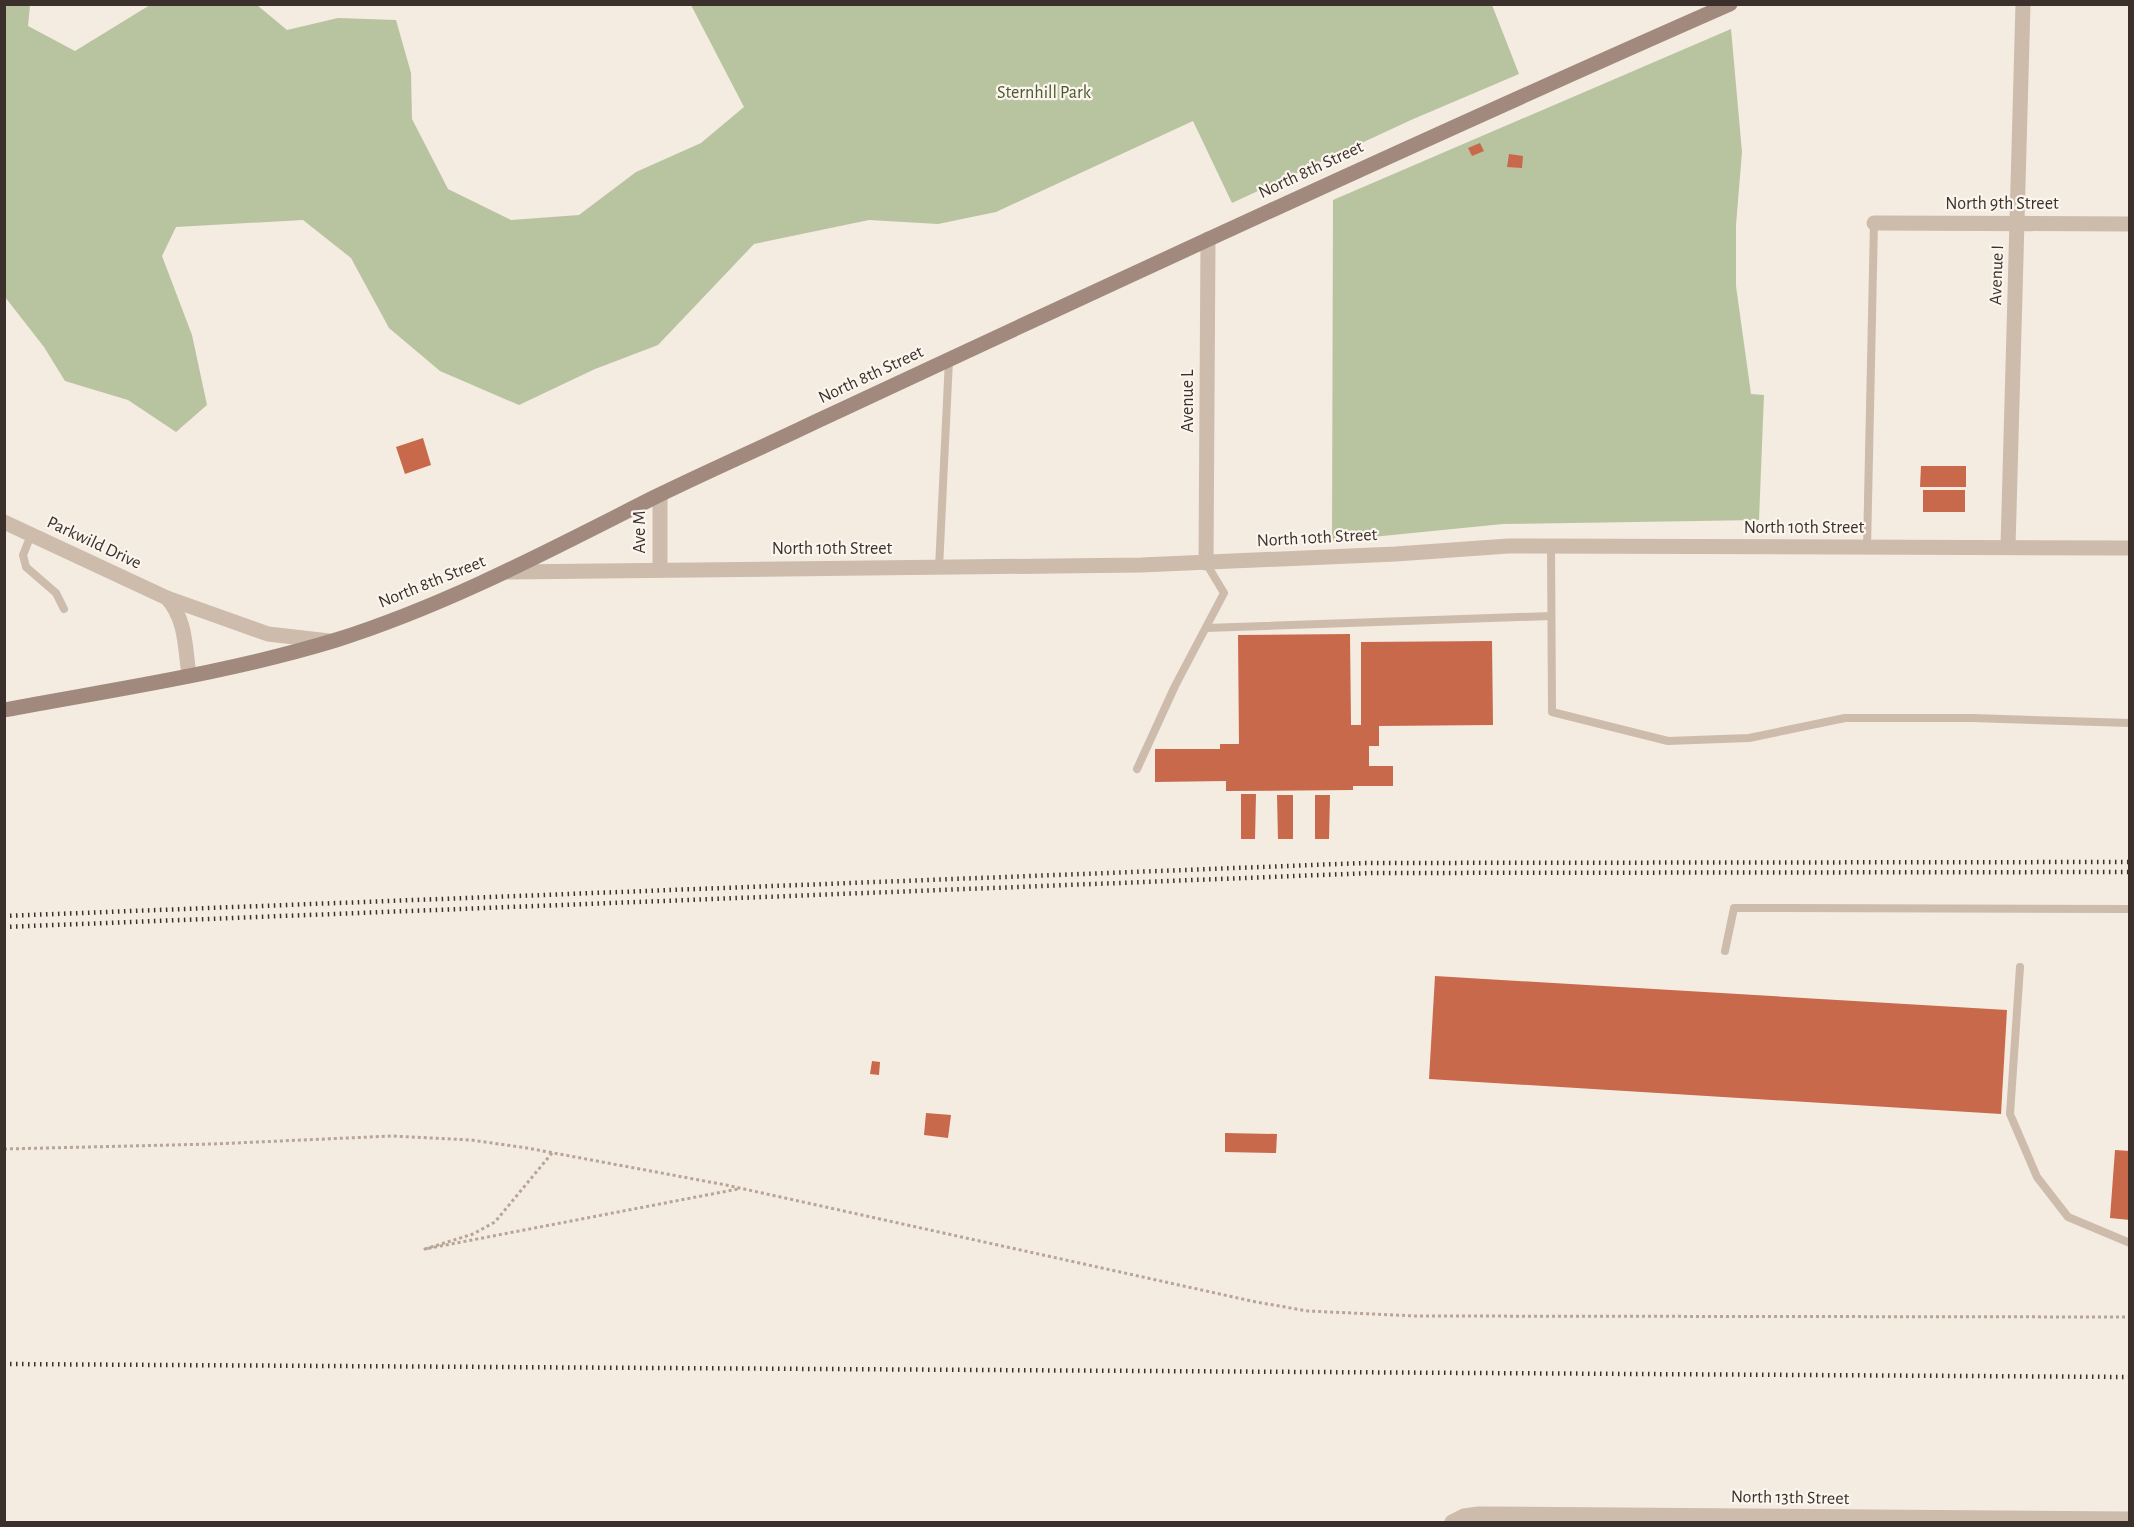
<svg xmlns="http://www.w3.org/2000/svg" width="2134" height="1527" font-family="'Alegreya Sans',sans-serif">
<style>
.green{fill:#b8c4a0}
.building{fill:#c8694b}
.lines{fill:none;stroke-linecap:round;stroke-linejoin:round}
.path{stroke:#b9a596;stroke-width:3;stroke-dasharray:3 3;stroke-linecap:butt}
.lane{stroke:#cdbbac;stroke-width:8}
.street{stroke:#cdbbac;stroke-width:15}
.secondary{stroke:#a18a7d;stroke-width:15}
.rail{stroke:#3b302b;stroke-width:4.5;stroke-dasharray:1.5 4.5;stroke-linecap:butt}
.labels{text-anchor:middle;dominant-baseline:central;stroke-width:4.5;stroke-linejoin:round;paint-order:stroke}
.park-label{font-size:18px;fill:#4a5a2e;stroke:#fbf5ee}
.street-label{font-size:18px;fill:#3b302b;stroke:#fbf5ee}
</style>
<rect width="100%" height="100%" fill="#f4ebe1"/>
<!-- green -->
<g class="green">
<path d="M5,4L30,5L28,26L75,51L150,5H257L287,30L338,18L396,20L411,73L412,119L448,189L511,220L579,215L636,172L701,143L744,107L691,5H1492L1519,74L1411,120L1232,203L1193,121L996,212L938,224L869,220L754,244L658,345L595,369L519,405L440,371L389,328L351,258L303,220L176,227L162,256L192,335L207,405L176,432L128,400L65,381L44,347L5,297Z"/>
<path d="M1731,29L1742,152L1736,225V286L1751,394L1764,395L1759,520L1503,524L1332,541L1333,200Z"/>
</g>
<!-- building -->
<g class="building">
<path d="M1480,143L1484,151L1472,156L1468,148Z"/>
<path d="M1509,154L1523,156L1522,168L1507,167Z"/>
<path d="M423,438L431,465L405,474L396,447Z"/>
<path d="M1921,466H1966V487H1920Z"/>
<rect x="1923" y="490" width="42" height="22"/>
<path d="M1350,634L1351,725H1361V642L1492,641L1493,725L1379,726V746H1369V766H1393V786H1353V790L1226,791V781L1155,782V749H1220V744H1239L1238,635Z"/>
<path d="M1241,794H1256L1255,839H1241Z"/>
<path d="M1277,795H1293V839H1278Z"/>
<path d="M1315,795H1330L1329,839H1315Z"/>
<path d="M1435,976L2007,1010L2001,1114L1429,1079Z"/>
<path d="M872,1061L880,1062L879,1075L870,1074Z"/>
<path d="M926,1113L951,1115L948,1138L924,1135Z"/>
<path d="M1225,1133L1277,1134L1276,1153L1225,1152Z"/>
<path d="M2115,1150L2130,1151V1220L2110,1218Z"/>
</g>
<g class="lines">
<!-- path -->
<g class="path">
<path d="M4,1149L213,1144L392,1136L471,1140L527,1148L726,1185L1256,1302L1308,1311L1416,1316L2130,1317"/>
<path d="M552,1153L495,1222L473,1234L425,1249L738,1189"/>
</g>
<!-- lane -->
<g class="lane">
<path d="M31,535L23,555L26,567L56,593L64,609"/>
<path d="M1551,546L1552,712L1668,741L1749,738L1845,718H1972L2130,723"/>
<path d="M1867,548L1874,223"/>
<path d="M939,568L949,360"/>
<path d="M1206,628L1551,616"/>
<path d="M1137,769L1175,686L1224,593L1206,563"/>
<path d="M1725,951L1734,908L2130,909"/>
<path d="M2020,967L2010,1114L2037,1177L2068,1217L2130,1243"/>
</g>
<!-- street -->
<g class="street">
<path d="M1874,223L2130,224"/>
<path d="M660,495V570"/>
<path d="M4,522L167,598C186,619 185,647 189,675"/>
<path d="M2008,547L2023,4"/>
<path d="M1206,563L1208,239"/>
<path d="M507,572L1141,565L1396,554L1508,546L2130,548"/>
<path d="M167,598L268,634L329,641"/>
<path d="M1452,1522L1464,1516L1479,1514L2130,1519"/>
</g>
<!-- secondary -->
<path class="secondary" d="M4,710C115,689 228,673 336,640C447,605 550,550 653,498C706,472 761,448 815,422C1119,280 1423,139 1730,4"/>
<!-- rail -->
<g class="rail">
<path d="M4,916L1364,863L2130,862"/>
<path d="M4,927L1371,873L2130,872"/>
<path d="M4,1364L2130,1377"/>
</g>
</g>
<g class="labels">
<!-- park labels -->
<g class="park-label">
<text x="1044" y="93">Sternhill Park</text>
</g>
<!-- street labels -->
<g class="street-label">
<text transform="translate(1311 170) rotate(-25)">North 8th Street</text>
<text x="2002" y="204">North 9th Street</text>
<text transform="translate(1997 275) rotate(-88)">Avenue I</text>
<text transform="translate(871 375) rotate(-25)">North 8th Street</text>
<text transform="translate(1188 401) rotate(-90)">Avenue L</text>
<text x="1804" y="528">North 10th Street</text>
<text transform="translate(640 532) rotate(-90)">Ave M</text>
<text transform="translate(1317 538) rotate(-3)">North 10th Street</text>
<text transform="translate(94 543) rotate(25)">Parkwild Drive</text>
<text x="832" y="549">North 10th Street</text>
<text transform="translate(432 582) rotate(-22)">North 8th Street</text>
<text transform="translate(1790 1498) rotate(1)">North 13th Street</text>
</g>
</g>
<!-- border -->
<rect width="2134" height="1527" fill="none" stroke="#3b302b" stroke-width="12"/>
</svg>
